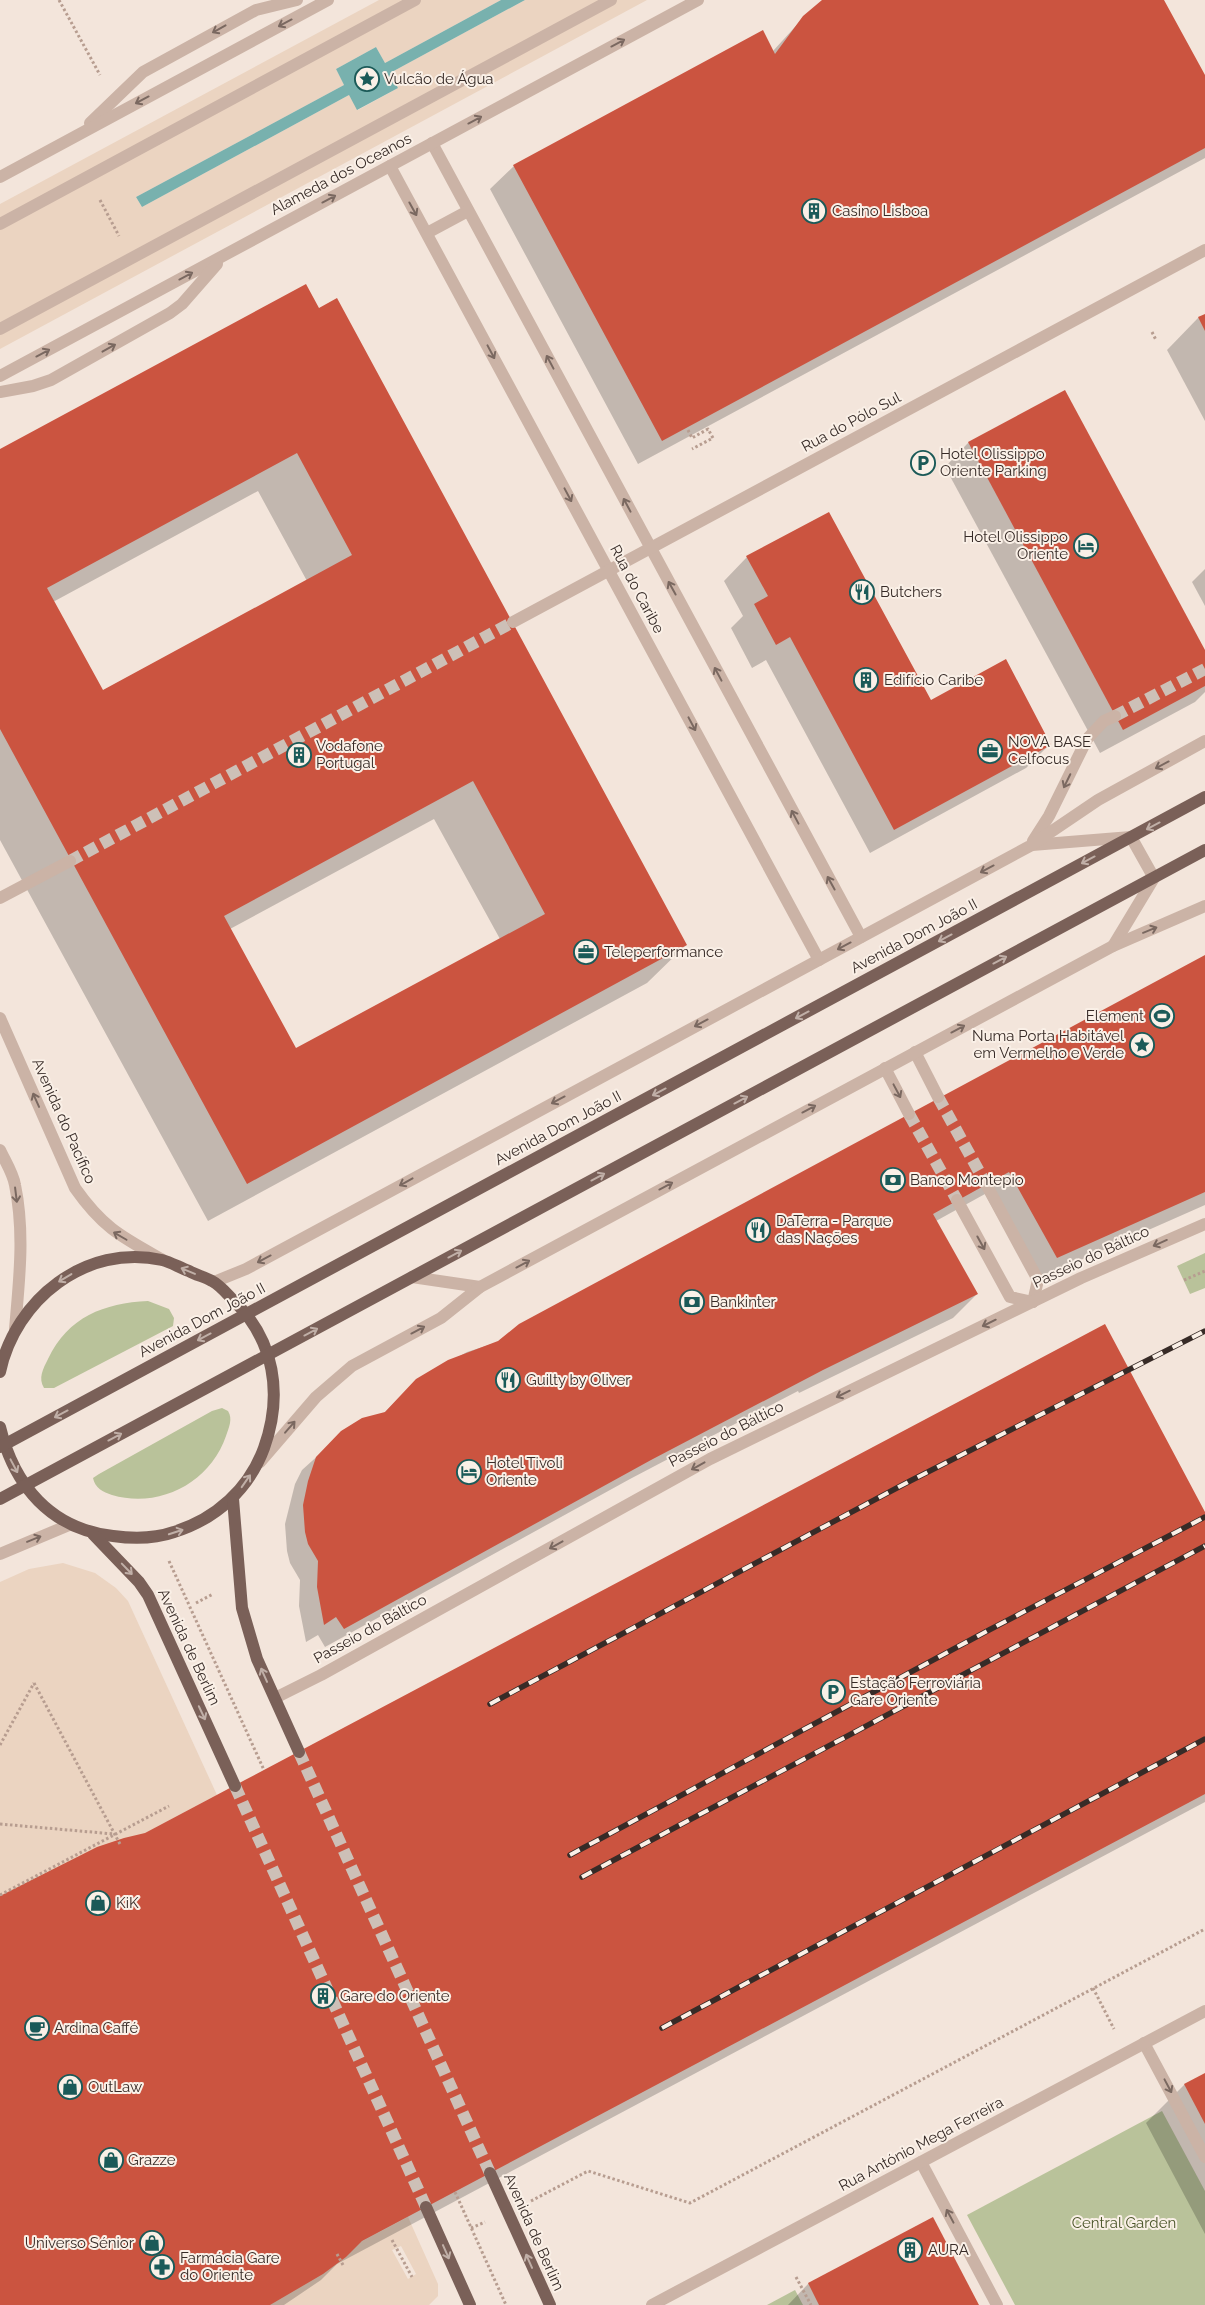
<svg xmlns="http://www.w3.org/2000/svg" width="1205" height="2305" font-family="Raleway,sans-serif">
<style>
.green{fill:#b9c29a}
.plaza{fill:#ebd4c1;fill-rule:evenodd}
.water{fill:#78b1ae}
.shadow{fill:#0003;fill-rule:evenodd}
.building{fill:#cb5440;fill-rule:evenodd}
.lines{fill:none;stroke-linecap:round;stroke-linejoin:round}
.minor-tunnel{stroke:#cdc0b7;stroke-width:12;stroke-dasharray:12 6;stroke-linecap:butt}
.major-tunnel{stroke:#cdc0b7;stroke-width:12;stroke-dasharray:12 6;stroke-linecap:butt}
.path{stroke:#b79d90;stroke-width:3;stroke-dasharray:2.5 2.5;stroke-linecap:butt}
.minor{stroke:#cbb3a6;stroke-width:12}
.major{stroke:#7a6058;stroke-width:12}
.rail-casing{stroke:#372b27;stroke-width:5.5}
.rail{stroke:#faf0e7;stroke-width:4;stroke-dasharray:11;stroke-linecap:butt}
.oneway{stroke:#7a6860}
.oneway2{stroke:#c0afa7}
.labels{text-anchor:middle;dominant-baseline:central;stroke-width:4;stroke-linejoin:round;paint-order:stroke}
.poi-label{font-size:15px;fill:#372b27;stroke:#faf0e7;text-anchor:start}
.street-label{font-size:15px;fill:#372b27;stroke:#faf0e7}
.park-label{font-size:15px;fill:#4b562a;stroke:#faf0e7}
</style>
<rect width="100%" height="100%" fill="#f3e5db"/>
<!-- green -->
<g class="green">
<path d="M1205,1253V1288L1190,1294L1177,1266Z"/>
<path d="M148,1301L169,1309L174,1318L173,1326L54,1388H44C38,1378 43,1369 48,1359C68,1317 104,1303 148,1301Z"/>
<path d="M222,1408L228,1411C233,1419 229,1427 226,1436C210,1483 159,1509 112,1495C103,1492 95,1488 93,1478L99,1474L212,1411Z"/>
<path d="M1162,2111L1205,2191V2305H1015L967,2215Z"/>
<path d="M795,2290L803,2305H767Z"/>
</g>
<!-- plaza -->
<g class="plaza">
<path d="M379,0H501L385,63L376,47L336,69L344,85L136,197L142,207L349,95L358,110L398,88L390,73L525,0H647L0,349V204Z"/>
<path d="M63,1563L95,1573L116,1588L128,1601L217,1795L0,1910V1582L29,1569Z"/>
<path d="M408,2217L438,2284V2296L429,2305H241ZM401,2246L416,2274L408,2279L392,2250Z"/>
</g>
<!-- water -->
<path class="water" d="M501,0H525L390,73L398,88L357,110L349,95L142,207L136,197L344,85L336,69L376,47L385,63Z"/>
<!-- shadow -->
<g class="shadow">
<path d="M825,0H1163L1205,78V158L638,464L490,189L514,166L773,51L804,17Z"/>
<path d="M319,309L686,945L647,983L208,1221L0,840V450ZM258,491L307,581L102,691L53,602ZM434,819L500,939L295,1050L230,929Z"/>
<path d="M1205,315V421L1167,350L1198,318Z"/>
<path d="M1064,392L1205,653V692L1195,702L1100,753L945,467L968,443Z"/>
<path d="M747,557L930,702L1050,744L1026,768L870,853L766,660L752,668L731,628L743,616L724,581Z"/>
<path d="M1205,569V606L1192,582Z"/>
<path d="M1205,957V1205L1033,1281L985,1194L936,1221L977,1294L953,1318L799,1393L798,1391L630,1479L325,1647L318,1635L306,1642L299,1606L300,1580L290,1563L287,1551L285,1524L295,1484L302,1470L352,1425L384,1413L417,1380L467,1352L498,1342Z"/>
<path d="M1205,1514V1802L337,2264L321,2280L284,2305H0V1898L30,1881L97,1848Z"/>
<path d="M1205,2074V2234L1146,2123L1184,2085Z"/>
<path d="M932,2219L978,2305H788L808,2284Z"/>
</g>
<!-- building -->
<g class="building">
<path d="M822,0H1164L1205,75V148L662,441L513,165L763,30L775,54L803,16Z"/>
<path d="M306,284L319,308L337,298L687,945L247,1184L0,729V449ZM297,453L352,555L103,690L47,588ZM473,781L545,914L296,1048L224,916Z"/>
<path d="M1205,314V331L1198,317Z"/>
<path d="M1065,390L1205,650V686L1123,730L968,442Z"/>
<path d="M829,512L931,700L1006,659L1051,745L894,830L790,637L776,645L754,604L768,596L746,556Z"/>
<path d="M1205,955V1192L1057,1258L1009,1172L933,1214L978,1294L823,1370L651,1460L344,1629L336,1617L324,1625L317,1587L318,1561L308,1544L305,1532L303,1505L308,1481L316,1457L341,1431L362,1418L385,1412L416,1379L448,1360L498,1341L519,1324Z"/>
<path d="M1105,1324L1205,1512V1794L362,2241L346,2257L323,2274L270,2305H0V1896L97,1847L124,1838L145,1833Z"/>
<path d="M1205,2073V2124L1184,2084Z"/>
<path d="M933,2217L979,2305H819L808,2283Z"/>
</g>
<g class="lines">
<!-- minor-tunnel -->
<g class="minor-tunnel">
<path d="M1115,716L1205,669"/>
<path d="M70,861L513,622"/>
<path d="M938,1097L986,1184"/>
<path d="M909,1114L957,1200"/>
</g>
<!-- major-tunnel -->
<g class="major-tunnel">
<path d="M299,1752L490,2173"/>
<path d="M235,1786L426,2207"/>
</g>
<!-- path -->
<g class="path">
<path d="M59,0L100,75"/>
<path d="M100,200L119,236"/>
<path d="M1152,332L1156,340"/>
<path d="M688,430L692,438L708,429L713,438L692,449"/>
<path d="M1184,1280L1205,1271"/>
<path d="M169,1561L264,1770"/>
<path d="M196,1603L213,1594"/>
<path d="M34,1683L121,1846"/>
<path d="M0,1745L34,1683"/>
<path d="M0,1824L114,1834"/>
<path d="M0,1895L169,1806"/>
<path d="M1093,1988L1114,2029"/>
<path d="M455,2192L506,2305"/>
<path d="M531,2201L588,2171L690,2203L1205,1929"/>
<path d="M471,2228L485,2222"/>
<path d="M392,2240L412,2277"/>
<path d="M337,2254L343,2265"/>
<path d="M796,2277L811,2305"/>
</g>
<!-- minor -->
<g class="minor">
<path d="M90,123L143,72L256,10L297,0"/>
<path d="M432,143L861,937"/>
<path d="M390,166L819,960"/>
<path d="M0,177L328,0"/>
<path d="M0,224L415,0"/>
<path d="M427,233L468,211"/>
<path d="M0,329L611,0"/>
<path d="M0,376L698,0"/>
<path d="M0,392L33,386L51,380L170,313L182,304L217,264"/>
<path d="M513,622L1205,250"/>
<path d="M1033,841L1049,816L1087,739L1104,721L1115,716"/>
<path d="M1032,845L1131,837L1154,878L1113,946"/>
<path d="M0,898L70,861"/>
<path d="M0,1018L75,1188C103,1228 122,1237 163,1260"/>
<path d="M915,1052L938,1097"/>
<path d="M885,1068L909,1114"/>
<path d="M0,1150C5,1161 13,1173 15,1185C25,1233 19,1282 15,1329"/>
<path d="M986,1184L1038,1280L1033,1302"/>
<path d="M957,1200L1010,1297L1033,1302"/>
<path d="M412,1277L480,1287"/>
<path d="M214,1282L246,1269L1030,846L1098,800L1205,741"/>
<path d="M260,1462L316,1397L352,1366L441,1318L480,1287L1113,946L1205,906"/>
<path d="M0,1554L69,1525"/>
<path d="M275,1698L321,1675L710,1459L1081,1278L1205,1224"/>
<path d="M1144,2043L1205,2157"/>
<path d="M921,2162L997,2305"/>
<path d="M652,2305L1205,2011"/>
</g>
<!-- major -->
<g class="major">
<path d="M0,1372C15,1300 86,1243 162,1260C171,1262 180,1268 189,1271C196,1275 205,1277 212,1281C220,1285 227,1294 233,1300C275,1340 283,1395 264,1448C249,1489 216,1519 174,1532C154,1539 134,1539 113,1536C51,1529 14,1486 0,1427"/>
<path d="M0,1447L1205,797"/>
<path d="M0,1499L1205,850"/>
<path d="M233,1499L242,1608L257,1659L299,1752"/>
<path d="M93,1534L139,1582L148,1595L235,1786"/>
<path d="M490,2173L550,2305"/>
<path d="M426,2207L470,2305"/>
</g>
<defs>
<g id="rail">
<path d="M490,1704L910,1481L1205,1331"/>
<path d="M570,1855L989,1630L1205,1517"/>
<path d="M582,1877L1205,1546"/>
<path d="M662,2028L1205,1739"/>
</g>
</defs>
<!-- rail casing -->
<use href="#rail" class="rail-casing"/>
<!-- rail -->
<use href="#rail" class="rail"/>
</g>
<!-- one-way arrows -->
<defs><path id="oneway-shaft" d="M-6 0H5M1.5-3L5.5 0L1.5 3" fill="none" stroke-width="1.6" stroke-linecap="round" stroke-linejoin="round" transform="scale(1.25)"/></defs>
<g class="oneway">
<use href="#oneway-shaft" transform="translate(285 23) rotate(152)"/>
<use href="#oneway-shaft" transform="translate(219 29) rotate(151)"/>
<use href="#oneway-shaft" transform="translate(618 43) rotate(-28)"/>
<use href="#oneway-shaft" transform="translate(142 100) rotate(152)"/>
<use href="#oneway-shaft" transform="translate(475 120) rotate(-28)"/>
<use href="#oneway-shaft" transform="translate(329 199) rotate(-28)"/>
<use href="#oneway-shaft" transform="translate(413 209) rotate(61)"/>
<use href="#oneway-shaft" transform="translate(186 276) rotate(-28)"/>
<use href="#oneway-shaft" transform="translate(109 348) rotate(-29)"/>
<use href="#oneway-shaft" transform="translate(491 352) rotate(62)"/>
<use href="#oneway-shaft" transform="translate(43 353) rotate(-28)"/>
<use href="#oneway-shaft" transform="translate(550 362) rotate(-118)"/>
<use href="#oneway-shaft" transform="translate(568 495) rotate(62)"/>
<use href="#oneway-shaft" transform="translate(627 505) rotate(-118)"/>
<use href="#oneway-shaft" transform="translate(672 588) rotate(-119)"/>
<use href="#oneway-shaft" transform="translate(718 674) rotate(-118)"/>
<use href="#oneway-shaft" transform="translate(692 724) rotate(62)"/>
<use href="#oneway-shaft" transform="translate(1162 765) rotate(152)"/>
<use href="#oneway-shaft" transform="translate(1067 781) rotate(116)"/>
<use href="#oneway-shaft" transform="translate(795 817) rotate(-118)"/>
<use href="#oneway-shaft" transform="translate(987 869) rotate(152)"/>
<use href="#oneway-shaft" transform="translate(831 883) rotate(-119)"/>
<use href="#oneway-shaft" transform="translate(1150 930) rotate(-22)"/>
<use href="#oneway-shaft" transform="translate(844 946) rotate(152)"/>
<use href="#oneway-shaft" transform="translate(701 1023) rotate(152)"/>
<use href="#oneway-shaft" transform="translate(958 1029) rotate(-28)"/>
<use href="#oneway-shaft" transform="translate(897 1091) rotate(62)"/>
<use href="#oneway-shaft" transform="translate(36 1100) rotate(-114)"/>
<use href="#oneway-shaft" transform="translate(558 1100) rotate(152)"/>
<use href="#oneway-shaft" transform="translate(809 1109) rotate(-28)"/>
<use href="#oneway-shaft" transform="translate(406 1182) rotate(151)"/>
<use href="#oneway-shaft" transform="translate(666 1186) rotate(-28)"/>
<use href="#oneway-shaft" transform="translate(16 1195) rotate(83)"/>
<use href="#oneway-shaft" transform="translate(120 1236) rotate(-150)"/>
<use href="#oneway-shaft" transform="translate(981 1243) rotate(61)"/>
<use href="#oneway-shaft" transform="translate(1160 1243) rotate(156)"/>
<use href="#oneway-shaft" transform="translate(264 1259) rotate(152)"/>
<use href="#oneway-shaft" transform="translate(523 1264) rotate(-28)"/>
<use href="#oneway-shaft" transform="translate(989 1323) rotate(154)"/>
<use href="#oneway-shaft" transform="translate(418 1330) rotate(-28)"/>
<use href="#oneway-shaft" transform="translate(843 1394) rotate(154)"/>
<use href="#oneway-shaft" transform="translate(290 1427) rotate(-49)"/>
<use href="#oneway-shaft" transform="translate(698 1466) rotate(151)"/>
<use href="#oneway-shaft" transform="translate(34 1539) rotate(-22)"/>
<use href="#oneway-shaft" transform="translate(556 1545) rotate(151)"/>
<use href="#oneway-shaft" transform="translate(1168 2086) rotate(62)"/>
<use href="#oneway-shaft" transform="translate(950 2216) rotate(-118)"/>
</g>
<g class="oneway2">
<use href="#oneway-shaft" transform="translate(1153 826) rotate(152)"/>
<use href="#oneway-shaft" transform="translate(1088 860) rotate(152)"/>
<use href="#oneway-shaft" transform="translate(945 938) rotate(152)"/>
<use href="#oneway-shaft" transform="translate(1000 960) rotate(-28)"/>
<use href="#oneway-shaft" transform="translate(802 1015) rotate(152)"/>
<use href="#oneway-shaft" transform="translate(659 1092) rotate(152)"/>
<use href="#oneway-shaft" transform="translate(741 1100) rotate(-28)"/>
<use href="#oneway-shaft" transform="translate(598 1177) rotate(-28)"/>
<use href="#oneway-shaft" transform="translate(455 1254) rotate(-28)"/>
<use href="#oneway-shaft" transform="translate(188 1271) rotate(-157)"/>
<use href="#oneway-shaft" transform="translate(65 1278) rotate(149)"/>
<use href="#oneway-shaft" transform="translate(311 1332) rotate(-28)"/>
<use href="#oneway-shaft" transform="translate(204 1337) rotate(152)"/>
<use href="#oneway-shaft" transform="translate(61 1414) rotate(152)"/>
<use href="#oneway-shaft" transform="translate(115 1437) rotate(-28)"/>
<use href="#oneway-shaft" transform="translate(14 1466) rotate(62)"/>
<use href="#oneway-shaft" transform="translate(246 1481) rotate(-55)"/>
<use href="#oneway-shaft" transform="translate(176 1532) rotate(-18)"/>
<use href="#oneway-shaft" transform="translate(127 1569) rotate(46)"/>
<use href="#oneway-shaft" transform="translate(264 1675) rotate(-114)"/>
<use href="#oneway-shaft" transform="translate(202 1713) rotate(65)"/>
<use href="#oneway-shaft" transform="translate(446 2252) rotate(66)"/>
<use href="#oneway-shaft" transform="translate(529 2261) rotate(-114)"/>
</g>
<!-- icons -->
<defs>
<symbol id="sight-ring" viewBox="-11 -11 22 22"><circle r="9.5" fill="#faf0e7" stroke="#1b5a58" stroke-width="1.5"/><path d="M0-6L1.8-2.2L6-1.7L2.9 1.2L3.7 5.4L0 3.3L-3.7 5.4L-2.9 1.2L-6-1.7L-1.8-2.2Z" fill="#1b5a58"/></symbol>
<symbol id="building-ring" viewBox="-11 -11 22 22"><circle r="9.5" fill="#faf0e7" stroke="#1b5a58" stroke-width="1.5"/><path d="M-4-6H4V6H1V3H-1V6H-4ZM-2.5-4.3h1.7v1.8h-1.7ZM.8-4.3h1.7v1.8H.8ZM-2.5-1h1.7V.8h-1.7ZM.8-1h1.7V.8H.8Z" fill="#1b5a58"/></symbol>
<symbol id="parking-ring" viewBox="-11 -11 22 22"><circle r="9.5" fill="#faf0e7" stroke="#1b5a58" stroke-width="1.5"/><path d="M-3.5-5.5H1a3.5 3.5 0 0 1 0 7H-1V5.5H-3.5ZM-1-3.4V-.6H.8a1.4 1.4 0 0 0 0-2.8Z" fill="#1b5a58"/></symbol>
<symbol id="hotel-ring" viewBox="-11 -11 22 22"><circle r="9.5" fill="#faf0e7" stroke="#1b5a58" stroke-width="1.5"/><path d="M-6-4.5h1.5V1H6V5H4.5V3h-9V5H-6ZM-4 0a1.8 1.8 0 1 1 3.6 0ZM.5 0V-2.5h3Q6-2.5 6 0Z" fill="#1b5a58"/></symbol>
<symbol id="restaurant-ring" viewBox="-11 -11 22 22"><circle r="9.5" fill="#faf0e7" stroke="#1b5a58" stroke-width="1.5"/><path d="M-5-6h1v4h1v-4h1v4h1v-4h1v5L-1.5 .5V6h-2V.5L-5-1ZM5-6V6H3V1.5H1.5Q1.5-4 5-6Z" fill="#1b5a58"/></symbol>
<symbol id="office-ring" viewBox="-11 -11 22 22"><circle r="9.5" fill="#faf0e7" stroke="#1b5a58" stroke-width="1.5"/><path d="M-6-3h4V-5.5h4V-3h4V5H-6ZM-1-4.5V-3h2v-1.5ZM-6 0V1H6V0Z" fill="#1b5a58"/></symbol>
<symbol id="stadium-ring" viewBox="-11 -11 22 22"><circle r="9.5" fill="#faf0e7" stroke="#1b5a58" stroke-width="1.5"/><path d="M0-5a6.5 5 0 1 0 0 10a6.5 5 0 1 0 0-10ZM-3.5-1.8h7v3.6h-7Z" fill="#1b5a58"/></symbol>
<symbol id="bank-ring" viewBox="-11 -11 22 22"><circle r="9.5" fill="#faf0e7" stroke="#1b5a58" stroke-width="1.5"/><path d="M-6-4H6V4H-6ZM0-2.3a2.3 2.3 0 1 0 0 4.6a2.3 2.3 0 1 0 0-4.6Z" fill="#1b5a58"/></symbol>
<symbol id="shop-ring" viewBox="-11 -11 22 22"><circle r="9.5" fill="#faf0e7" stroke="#1b5a58" stroke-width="1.5"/><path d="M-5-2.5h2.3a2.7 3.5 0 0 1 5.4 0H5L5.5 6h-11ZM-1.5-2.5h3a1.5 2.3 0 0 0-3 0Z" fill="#1b5a58"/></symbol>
<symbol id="cafe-ring" viewBox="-11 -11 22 22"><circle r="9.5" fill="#faf0e7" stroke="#1b5a58" stroke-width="1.5"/><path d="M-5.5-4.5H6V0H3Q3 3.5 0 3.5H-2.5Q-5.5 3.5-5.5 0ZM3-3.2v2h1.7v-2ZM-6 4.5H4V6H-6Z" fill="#1b5a58"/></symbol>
<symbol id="pharmacy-ring" viewBox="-11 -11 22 22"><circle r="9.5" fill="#faf0e7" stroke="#1b5a58" stroke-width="1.5"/><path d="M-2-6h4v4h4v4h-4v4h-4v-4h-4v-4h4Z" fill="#1b5a58"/></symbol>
</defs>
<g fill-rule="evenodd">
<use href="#sight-ring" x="353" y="65" width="28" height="28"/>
<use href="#building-ring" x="800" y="197" width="28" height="28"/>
<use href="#parking-ring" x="909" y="449" width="28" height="28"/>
<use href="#hotel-ring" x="1072" y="532" width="28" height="28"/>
<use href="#restaurant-ring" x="848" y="578" width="28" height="28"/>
<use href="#building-ring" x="852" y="666" width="28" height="28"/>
<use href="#office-ring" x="976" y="737" width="28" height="28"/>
<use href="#building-ring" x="285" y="741" width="28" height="28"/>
<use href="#office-ring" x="572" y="938" width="28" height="28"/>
<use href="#stadium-ring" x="1148" y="1002" width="28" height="28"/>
<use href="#sight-ring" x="1128" y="1031" width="28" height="28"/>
<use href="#bank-ring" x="879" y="1166" width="28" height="28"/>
<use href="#restaurant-ring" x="744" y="1216" width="28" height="28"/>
<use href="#bank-ring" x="678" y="1288" width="28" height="28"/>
<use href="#restaurant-ring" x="494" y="1366" width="28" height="28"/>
<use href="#hotel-ring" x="455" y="1458" width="28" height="28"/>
<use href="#parking-ring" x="819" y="1678" width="28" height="28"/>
<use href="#shop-ring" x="84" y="1889" width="28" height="28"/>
<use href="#building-ring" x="309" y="1982" width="28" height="28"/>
<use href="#cafe-ring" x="23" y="2014" width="28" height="28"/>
<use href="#shop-ring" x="56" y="2073" width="28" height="28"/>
<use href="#shop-ring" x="97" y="2146" width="28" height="28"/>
<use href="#shop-ring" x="138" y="2229" width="28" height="28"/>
<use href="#building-ring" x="896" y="2236" width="28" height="28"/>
<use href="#pharmacy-ring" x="148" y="2253" width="28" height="28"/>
</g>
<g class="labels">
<!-- poi labels -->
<g class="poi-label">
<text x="384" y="79">Vulcão de Água</text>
<text x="832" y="211">Casino Lisboa</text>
<text x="940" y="454">Hotel Olissippo<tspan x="940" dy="17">Oriente Parking</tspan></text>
<text x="1068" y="537" text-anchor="end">Hotel Olissippo<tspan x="1068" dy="17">Oriente</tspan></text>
<text x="880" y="592">Butchers</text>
<text x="884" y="680">Edifício Caribe</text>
<text x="1008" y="742">NOVA BASE<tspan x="1008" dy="17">Celfocus</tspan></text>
<text x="316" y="746">Vodafone<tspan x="316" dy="17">Portugal</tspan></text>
<text x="604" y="952">Teleperformance</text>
<text x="1144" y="1016" text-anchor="end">Element</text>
<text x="1124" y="1036" text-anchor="end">Numa Porta Habitável<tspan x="1124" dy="17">em Vermelho e Verde</tspan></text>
<text x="910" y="1180">Banco Montepio</text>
<text x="776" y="1221">DaTerra - Parque<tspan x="776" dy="17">das Nações</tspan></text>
<text x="710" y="1302">Bankinter</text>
<text x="526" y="1380">Guilty by Oliver</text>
<text x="486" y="1463">Hotel Tivoli<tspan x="486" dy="17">Oriente</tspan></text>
<text x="850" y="1683">Estação Ferroviária<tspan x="850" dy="17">Gare Oriente</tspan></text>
<text x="116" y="1903">KiK</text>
<text x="340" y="1996">Gare do Oriente</text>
<text x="54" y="2028">Ardina Caffé</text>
<text x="88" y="2087">OutLaw</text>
<text x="128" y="2160">Grazze</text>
<text x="134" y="2243" text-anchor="end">Universo Sénior</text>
<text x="928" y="2250">AURA</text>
<text x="180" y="2258">Farmácia Gare<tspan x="180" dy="17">do Oriente</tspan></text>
</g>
<!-- street labels -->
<g class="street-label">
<text transform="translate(341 174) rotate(-28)">Alameda dos Oceanos</text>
<text transform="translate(851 422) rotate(-28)">Rua do Pólo Sul</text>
<text transform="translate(637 589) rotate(62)">Rua do Caribe</text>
<text transform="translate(914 936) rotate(-28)">Avenida Dom João II</text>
<text transform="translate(64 1121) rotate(66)">Avenida do Pacífico</text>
<text transform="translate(558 1128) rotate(-28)">Avenida Dom João II</text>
<text transform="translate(1091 1257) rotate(-25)">Passeio do Báltico</text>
<text transform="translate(202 1320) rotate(-28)">Avenida Dom João II</text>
<text transform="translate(726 1434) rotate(-27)">Passeio do Báltico</text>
<text transform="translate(370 1629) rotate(-29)">Passeio do Báltico</text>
<text transform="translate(189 1647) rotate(65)">Avenida de Berlim</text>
<text transform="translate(921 2144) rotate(-28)">Rua António Mega Ferreira</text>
<text transform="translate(534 2232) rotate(66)">Avenida de Berlim</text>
</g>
<!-- park labels -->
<g class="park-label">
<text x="1124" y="2223">Central Garden</text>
</g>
</g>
</svg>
